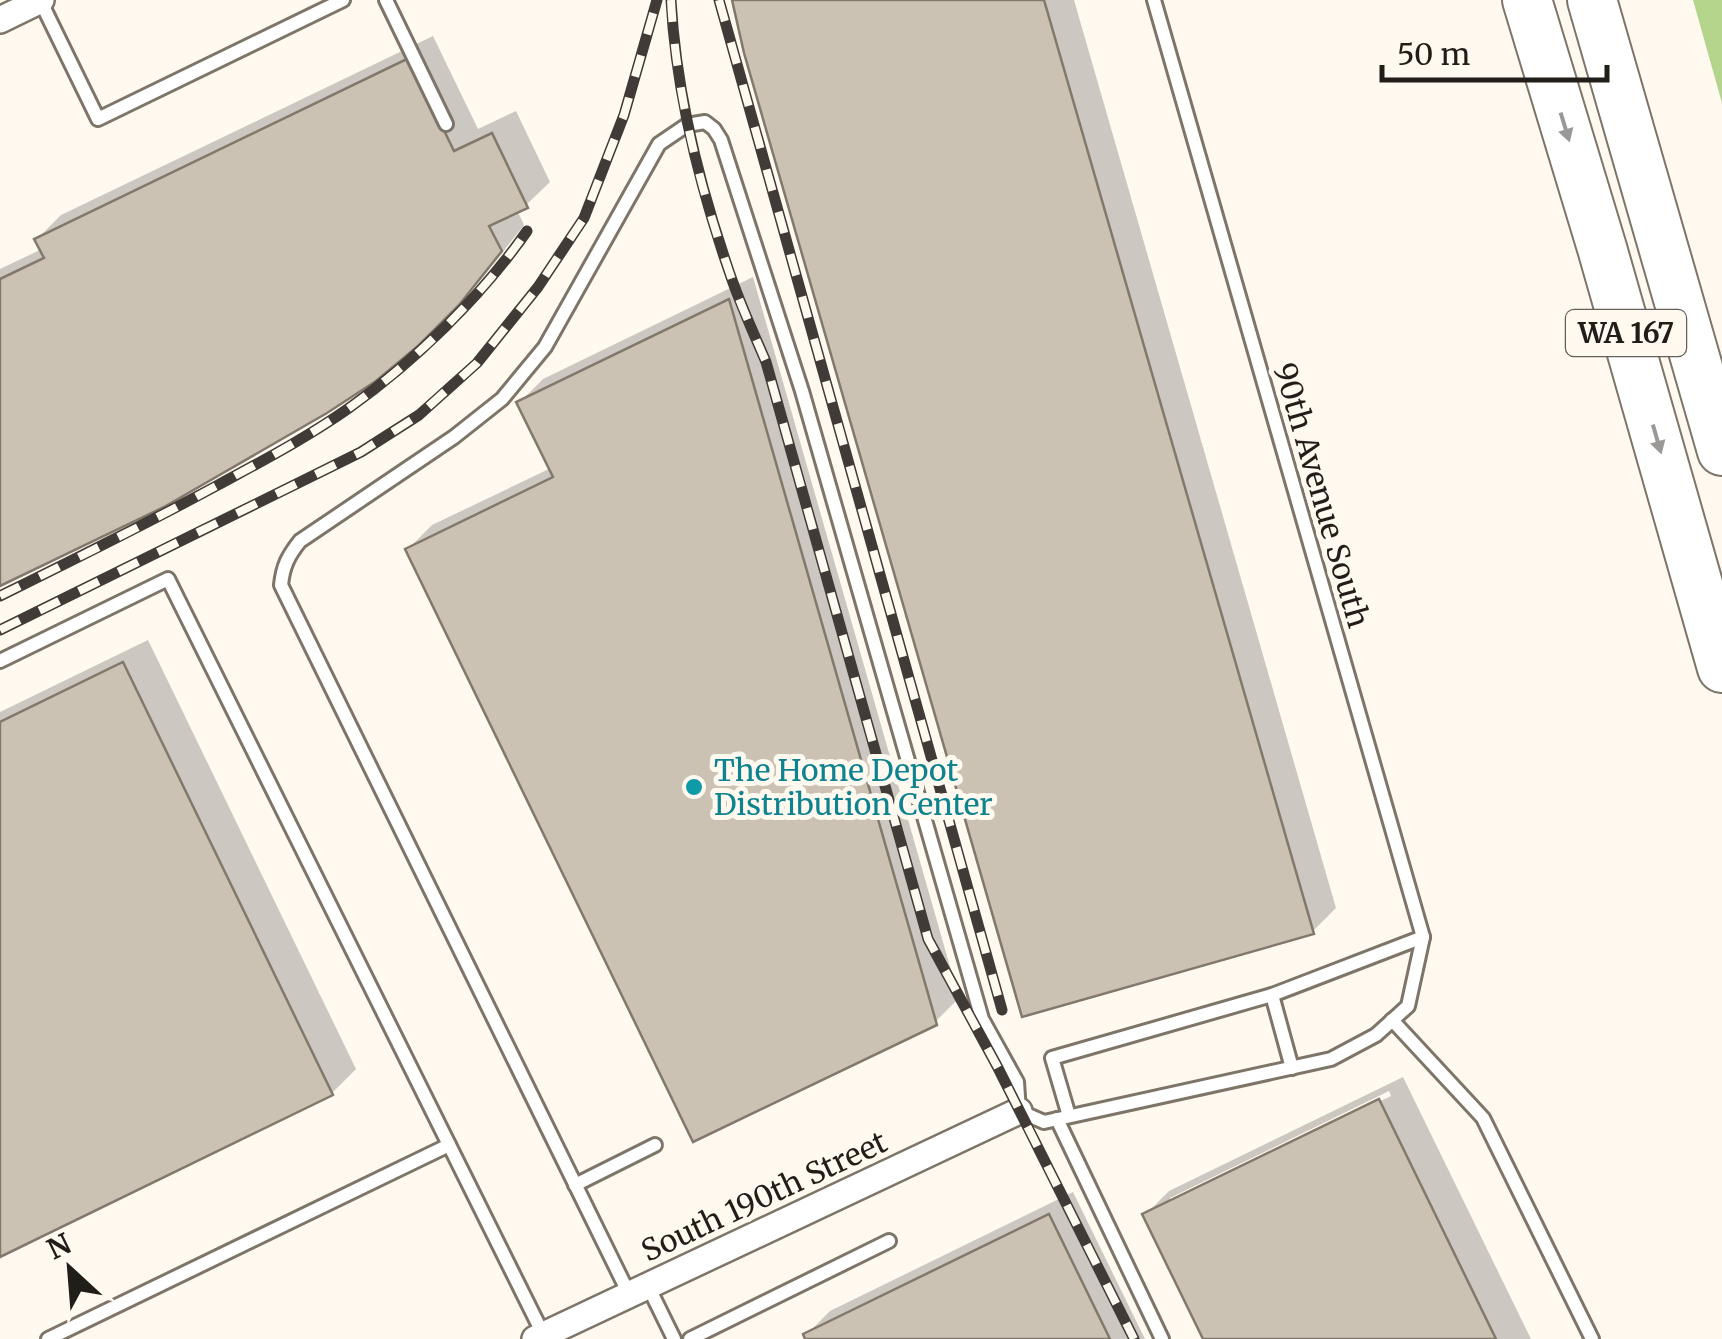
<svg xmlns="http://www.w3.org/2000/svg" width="1722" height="1339" font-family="Merriweather,serif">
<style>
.green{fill:#b5d48c}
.shadow{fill:#0003;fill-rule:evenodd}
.building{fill:#ccc2b4;stroke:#82796c;stroke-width:2.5}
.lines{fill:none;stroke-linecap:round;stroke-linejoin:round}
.lane-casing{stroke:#7e7569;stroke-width:18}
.street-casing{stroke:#7e7569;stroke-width:30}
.highway-casing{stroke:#7e7569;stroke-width:52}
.lane{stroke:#fff;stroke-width:12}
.street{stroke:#fff;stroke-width:25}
.highway{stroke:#fff;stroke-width:48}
.rail-casing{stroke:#403b36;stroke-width:11}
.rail{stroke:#fff9f0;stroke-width:8;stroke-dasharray:22;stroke-linecap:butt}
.oneway{fill:#9b9997}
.culture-dot{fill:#0f9aa8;stroke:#fff9f0;stroke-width:4}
.labels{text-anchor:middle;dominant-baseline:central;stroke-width:10;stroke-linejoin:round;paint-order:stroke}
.shield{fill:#fff9f0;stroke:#645f59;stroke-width:2.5}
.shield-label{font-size:28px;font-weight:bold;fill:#211d18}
.street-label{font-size:30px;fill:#211d18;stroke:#fff9f0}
.culture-label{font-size:30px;fill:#0d838f;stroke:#fff9f0;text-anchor:start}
</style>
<rect width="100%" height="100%" fill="#fff9f0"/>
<!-- green -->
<path class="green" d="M1693,0H1722V103Z"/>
<!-- shadow -->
<g class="shadow">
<path d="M734,0H1074L1336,908L1312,932Z"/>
<path d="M433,36L478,129L516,111L550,182L526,205L517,210L524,225L482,278L417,344L0,583V269L42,249L37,239L61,215Z"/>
<path d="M753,277L959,998L935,1022L408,549L432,525L551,468L519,403L543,379Z"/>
<path d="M148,640L356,1069L332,1093L0,1254V712Z"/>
<path d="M1403,1077L1531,1339H1205L1145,1215L1169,1191ZM1389,1091L1391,1096L1170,1203V1198Z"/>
<path d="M1073,1192L1145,1339H808L806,1335L830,1311Z"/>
</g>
<!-- building -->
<g class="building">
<path d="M732,0H1044L1314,934L1022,1017L744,53Z"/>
<path d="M409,58L454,151L492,133L528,208L489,226L502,251L459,305L418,346L376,381L327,413L164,507L0,586V279L44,258L34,239Z"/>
<path d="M729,299L937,1025L693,1142L405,549L553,477L516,402Z"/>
<path d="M123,662L333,1095L0,1257V722Z"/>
<path d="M1379,1099L1496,1339H1203L1142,1214Z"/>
<path d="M1049,1214L1110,1339H805L803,1334Z"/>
</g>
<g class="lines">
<defs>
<g id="lane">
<path d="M40,0L98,119L343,0"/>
<path d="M386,0L446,124"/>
<path d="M0,661L168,579L544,1336"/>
<path d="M1272,995L1292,1068"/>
<path d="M1392,1020L1483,1118L1592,1339"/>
<path d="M1069,1116L1052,1058L1272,995L1423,937"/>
<path d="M1057,1119L1162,1339"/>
<path d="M575,1185L655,1145"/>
<path d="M648,1286L674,1339"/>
<path d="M629,1294L281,585C283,566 288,556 300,541L454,437L502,399L545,347L659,144L687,125L705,122L714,129L721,140L802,391L982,1019L1017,1082L1019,1111L1044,1122L1331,1059L1376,1035L1408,1006L1423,937L1154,0"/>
<path d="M48,1339L449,1145"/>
<path d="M690,1339L889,1241"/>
</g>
<g id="street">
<path d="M0,20L41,0"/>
<path d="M535,1339L1019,1111"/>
</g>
<g id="highway">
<path d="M1527,0L1602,248L1722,668"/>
<path d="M1592,0L1722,451"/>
</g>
</defs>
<!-- lane casing -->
<use href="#lane" class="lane-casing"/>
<!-- street casing -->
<use href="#street" class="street-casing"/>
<!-- highway casing -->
<use href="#highway" class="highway-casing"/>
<!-- lane -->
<use href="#lane" class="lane"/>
<!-- street -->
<use href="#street" class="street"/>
<!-- highway -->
<use href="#highway" class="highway"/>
<defs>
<g id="rail">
<path d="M671,0C676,94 700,188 731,277C741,306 754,334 766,362L928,939L997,1066L1134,1339"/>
<path d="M719,0L1002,1010"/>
<path d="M0,596C73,560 146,524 218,485C262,461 308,437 349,408C415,361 481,297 527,231"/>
<path d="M0,630L361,452L419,415L477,363L538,287L584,218L624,115L657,0"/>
</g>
</defs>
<!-- rail casing -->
<use href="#rail" class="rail-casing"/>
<!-- rail -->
<use href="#rail" class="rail"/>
</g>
<!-- one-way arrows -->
<defs><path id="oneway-solid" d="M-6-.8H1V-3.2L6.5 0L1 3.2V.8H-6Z" transform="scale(2.5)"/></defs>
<g class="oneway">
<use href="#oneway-solid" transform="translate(1565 127) rotate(73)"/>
<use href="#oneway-solid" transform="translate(1657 439) rotate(74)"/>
</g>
<!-- markers -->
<circle class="culture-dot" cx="694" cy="787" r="10"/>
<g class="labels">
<!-- shield labels -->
<rect class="shield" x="1566" y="310" width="120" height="46" rx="8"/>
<g class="shield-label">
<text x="1626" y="333">WA 167</text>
</g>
<!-- street labels -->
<g class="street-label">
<text transform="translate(1322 495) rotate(74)">90th Avenue South</text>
<text transform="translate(764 1196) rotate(-25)">South 190th Street</text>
</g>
<!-- culture labels -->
<g class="culture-label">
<text x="714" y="770">The Home Depot<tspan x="714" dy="34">Distribution Center</tspan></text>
</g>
</g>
<!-- north arrow -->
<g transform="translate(70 1269) rotate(334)" stroke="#fff9f0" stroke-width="8" paint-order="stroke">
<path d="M0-8L18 38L0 25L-18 38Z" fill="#211d18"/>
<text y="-15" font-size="28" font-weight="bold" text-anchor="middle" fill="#211d18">N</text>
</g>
<!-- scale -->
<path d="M1382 65v15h225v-15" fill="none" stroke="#211d18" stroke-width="5"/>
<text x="1397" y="65" font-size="30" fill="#211d18" stroke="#fff9f0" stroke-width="8" paint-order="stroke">50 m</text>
</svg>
